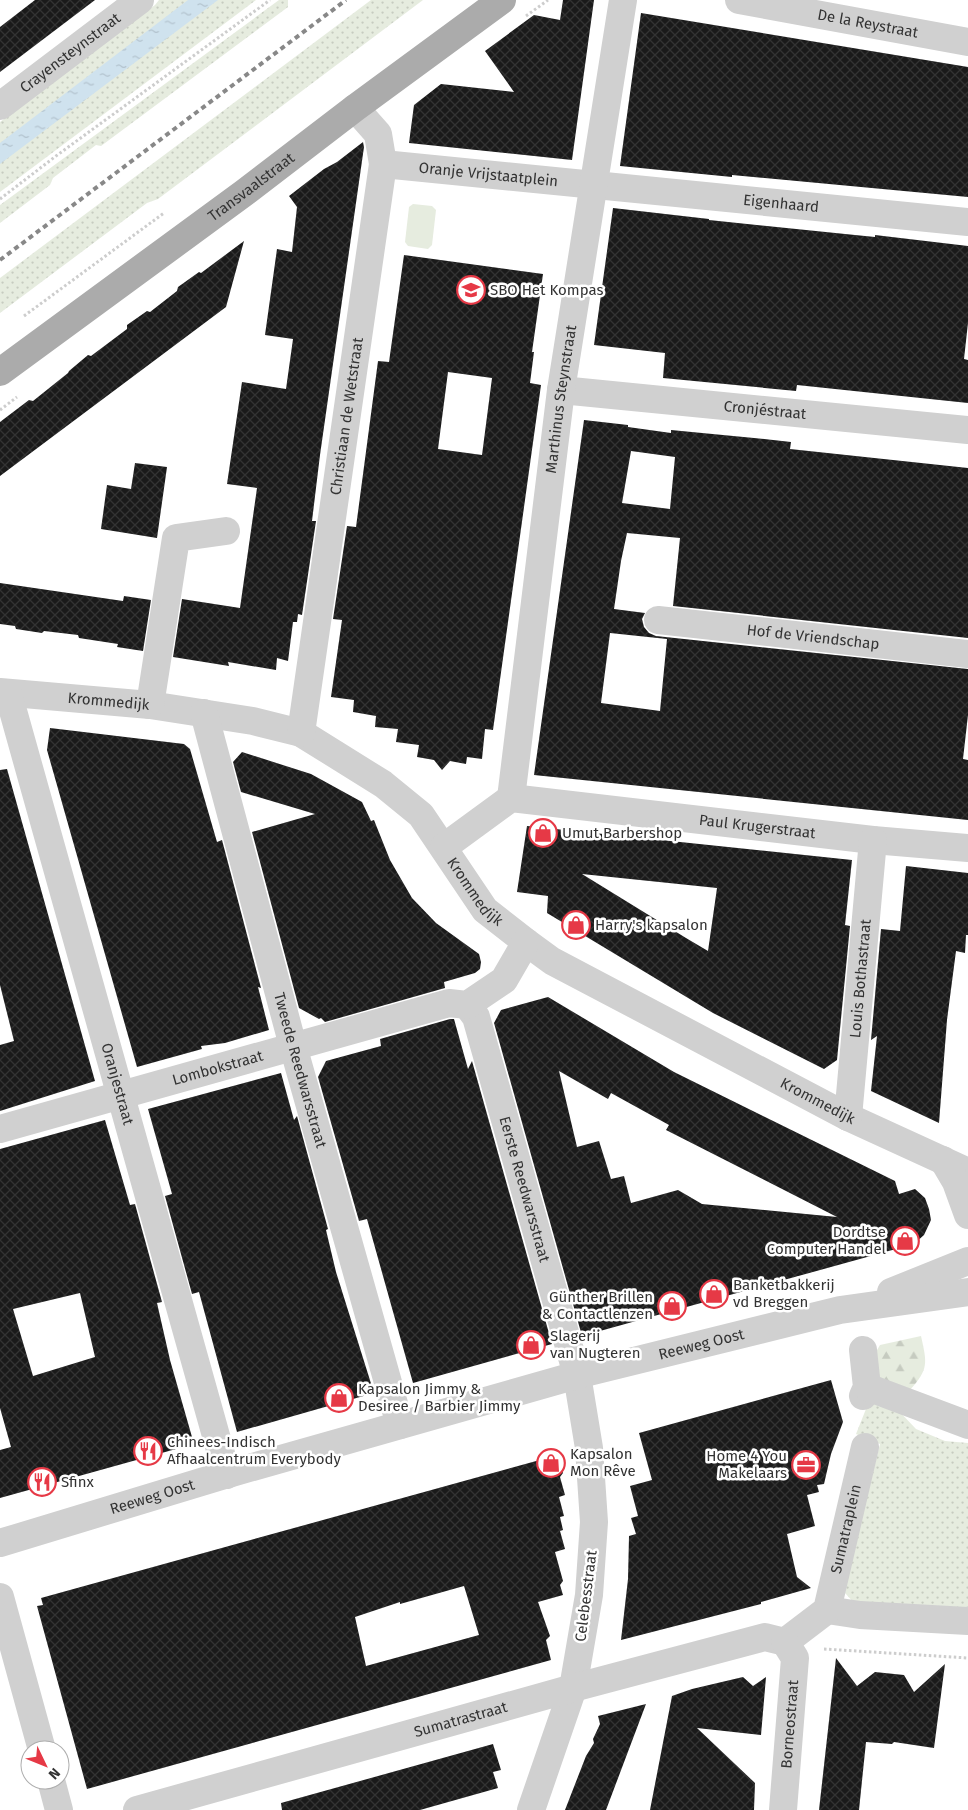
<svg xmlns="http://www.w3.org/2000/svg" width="968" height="1810" font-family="'Fira Sans',sans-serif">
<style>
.grass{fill:url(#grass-dots)}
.forest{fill:url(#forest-firs)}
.green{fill:#e6ecdf}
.water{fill:url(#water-ripples)}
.building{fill:url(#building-cross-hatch);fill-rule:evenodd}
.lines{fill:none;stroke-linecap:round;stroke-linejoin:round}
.path{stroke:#cdcdcd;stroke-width:3;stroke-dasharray:2.5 2.5;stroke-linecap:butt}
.minor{stroke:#d0d0d0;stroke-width:28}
.major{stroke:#ababab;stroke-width:28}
.rail{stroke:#888;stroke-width:4;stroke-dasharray:5 4;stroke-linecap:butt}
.labels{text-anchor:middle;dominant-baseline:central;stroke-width:5;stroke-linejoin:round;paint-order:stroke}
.street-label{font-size:15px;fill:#333;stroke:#fff}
.poi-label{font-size:15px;fill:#333;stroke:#fff;text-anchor:start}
</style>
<defs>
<pattern id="grass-dots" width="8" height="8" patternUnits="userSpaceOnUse" patternTransform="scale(1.25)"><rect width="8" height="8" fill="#e6ecdf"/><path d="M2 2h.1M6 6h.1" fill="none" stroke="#c6cbc0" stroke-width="1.8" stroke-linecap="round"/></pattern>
<pattern id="forest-firs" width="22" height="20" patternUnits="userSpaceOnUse" patternTransform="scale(1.25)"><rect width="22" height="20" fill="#e6ecdf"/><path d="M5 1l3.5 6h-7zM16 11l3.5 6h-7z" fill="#c6cbc0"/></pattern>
<pattern id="water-ripples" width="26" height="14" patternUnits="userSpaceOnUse" patternTransform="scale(1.25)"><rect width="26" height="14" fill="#cfe2ee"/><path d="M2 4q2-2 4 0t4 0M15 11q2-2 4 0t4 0" fill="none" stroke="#b2c2cd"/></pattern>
<pattern id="building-cross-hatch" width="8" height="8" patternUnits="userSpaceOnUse" patternTransform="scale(1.25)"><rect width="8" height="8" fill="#1a1a1a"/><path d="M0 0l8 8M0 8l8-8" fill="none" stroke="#333"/></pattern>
</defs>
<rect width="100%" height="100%" fill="#fff"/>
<!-- grass -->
<g class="grass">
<path d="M159,0H256L0,192V122L155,5Z"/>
<path d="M279,0H288V7L101,146L96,145L53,178L50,185L0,223V205Z"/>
<path d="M371,0H423L158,199L147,203L0,313V278Z"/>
<path d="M870,1399L897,1409L916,1429L945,1441L968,1443V1612L855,1604L845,1593L850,1563L880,1444L856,1434Z"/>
</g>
<!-- forest -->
<path class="forest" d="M921,1336C927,1363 929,1369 910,1390H885L870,1362L880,1345Z"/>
<!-- green -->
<path class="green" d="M413,204L432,206L436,210L432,245L428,249L408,246L405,242L409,207Z"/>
<!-- water -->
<path class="water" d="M188,0H218L0,164V143Z"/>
<!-- building -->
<g class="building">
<path d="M35,0H95L0,72V27Z"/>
<path d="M563,0H594L572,160L409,143L414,105L441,84L514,92L485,51L534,15L560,20Z"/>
<path d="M641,13L968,67V197L732,175V177L620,166Z"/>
<path d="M363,142L364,147L320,455L312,521H316L302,615L298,614L297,622H293L288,661L277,658L276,670L228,662L229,666L173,657L182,599L240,608L257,488L227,484L242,382L286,389L293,339L265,335L277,249L292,252L297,207L289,196L324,169L337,162Z"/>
<path d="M613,208L709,219V220L855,235L875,237V235L968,246V323L964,359L968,360V403L797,385L796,391L663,378L665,353L594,345Z"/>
<path d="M244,241L226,307L0,476V422L29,400L33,401L68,373L69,371L88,355L91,356L127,329V325L147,311L150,312L177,291L178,287L199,272L201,273Z"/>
<path d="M404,255L543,274L532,352H534L530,383L541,385L493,730L485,729L482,759L467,757L466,764L450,761L442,770L434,760L417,757L419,745L396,742L398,729L375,727L376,716L353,712L354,700L331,697L342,620L333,619L347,526L356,527L378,361L389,362ZM448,372L492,378L482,455L438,449Z"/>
<path d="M584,420L628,425V427L671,433V430L754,438L791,442L790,449L968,468V638L673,606L680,538L627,533L621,561L614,609L645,613L642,619L644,627L649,633L656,636L968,669V715L963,759L968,760V820L534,775ZM631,451L675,457L670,509L622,503ZM610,633L667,639L660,711L601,703Z"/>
<path d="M135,463L167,467L157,538L101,529L107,485L131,489Z"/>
<path d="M0,583L123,601L124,596L151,600L143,651L117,647L118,644L79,638L78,635L44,631L42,633L16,629L15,626L0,624Z"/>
<path d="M50,728L184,744L190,749L217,842L222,840L261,988L258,987L269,1030L225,1043L201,1046L202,1049L137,1067L47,750Z"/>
<path d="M242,752L311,774L362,802L371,821L374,820L390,860L412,898L436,923L479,954L481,962L480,969L475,973L444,982L445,988L325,1022L321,1018L319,1019L299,1008L252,832L315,814L241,792L233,762Z"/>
<path d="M7,769L95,1081L0,1111V1045L14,1041L0,985V770Z"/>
<path d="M527,826L852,860L845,925L850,926L837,1060L824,1069L713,1013L547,913L548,896L517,892ZM582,874L717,888L708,951L686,938Z"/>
<path d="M906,866L968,873V935H966L965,953L956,951L947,1020L939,1123L871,1091L877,1036L871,1040L881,929L900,931Z"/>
<path d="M548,997L674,1072L895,1181L899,1194L915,1189L925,1198L929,1209L931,1220L924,1235L914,1244L582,1336L494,1023L501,1010ZM559,1071L608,1099L611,1093L669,1125L666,1130L837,1217L702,1204L678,1190L631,1203L624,1176L611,1179L599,1141L577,1147Z"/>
<path d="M450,1019H454L468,1069L472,1061L552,1344L413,1383L367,1219L359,1221L318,1077L326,1061L381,1046L380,1039Z"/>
<path d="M281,1073L294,1120L297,1116L328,1229L326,1230L336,1272L374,1393L237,1432L199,1292L192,1294L165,1196L172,1194L148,1109Z"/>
<path d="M105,1120L130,1205L135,1204L162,1302L157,1303L170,1360L194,1444L0,1498V1450L11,1447L0,1408V1149ZM80,1293L95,1357L33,1376L13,1309Z"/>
<path d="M831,1380L843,1422L831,1454L824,1484L817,1485L819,1492L807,1495L815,1526L787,1534L797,1577L811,1588L761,1602V1604L621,1640L628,1579L629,1536L636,1534L631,1518L638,1516L630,1486L652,1480L639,1433Z"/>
<path d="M558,1455L563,1473L560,1477L565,1495L559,1497L564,1516L560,1517L563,1530L560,1531L565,1549L555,1552L563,1581L560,1585L563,1595L538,1602L550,1636L546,1640L551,1660L87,1789L37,1606L43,1605L41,1598ZM464,1586L479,1635L366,1666L355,1617L400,1602V1604Z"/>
<path d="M836,1658L857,1686L875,1672L904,1675L914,1692L945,1664L934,1748L894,1742L892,1744L866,1742L859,1810H819Z"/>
<path d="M743,1677L753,1686L766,1677L761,1735L697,1728L755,1783L754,1810H650L672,1696L692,1689Z"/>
<path d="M646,1704L606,1810H565L586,1756L594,1743L593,1739L600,1724L598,1716Z"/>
<path d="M493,1744L501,1770L493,1772L498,1788L420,1810H282L281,1803Z"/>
</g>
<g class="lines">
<!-- path -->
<g class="path">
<path d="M526,16L548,0"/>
<path d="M0,199L56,156L270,0"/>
<path d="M24,316L164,213"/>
<path d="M0,410L17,397"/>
<path d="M824,1649L968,1658"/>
</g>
<!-- minor -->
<g class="minor">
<path id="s1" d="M739,0L968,42"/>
<path id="s2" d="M0,106L140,0"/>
<path id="s3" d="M383,164L968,222"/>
<path id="s4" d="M561,390L968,430"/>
<path id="s5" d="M658,620L968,654"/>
<path id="s6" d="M0,692L150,705L253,721L301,733L383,784L421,815L485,910L526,942L552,961L848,1117L968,1172"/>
<path id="s7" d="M8,693L227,1475"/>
<path d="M150,705L176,538L226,531"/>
<path id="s8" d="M204,713L293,1046L400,1425"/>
<path id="s9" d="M301,733L383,164L378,134L355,108"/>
<path id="s10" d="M511,798L561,390L623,0"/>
<path id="s11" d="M444,847L511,798L873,840L968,848"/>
<path id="s12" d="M467,1005L476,1017L577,1375L589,1448L594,1522L589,1595L573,1688L531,1810"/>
<path id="s13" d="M848,1117L873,840"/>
<path id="s14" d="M0,1129L449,1003L467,1005L504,980L526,942"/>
<path d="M943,1160L956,1182L968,1215"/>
<path d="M891,1292L968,1261"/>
<path d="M863,1350L867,1387L863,1396"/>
<path d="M867,1387L968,1425"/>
<path id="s15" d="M0,1543L221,1476L577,1375L840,1310L968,1292"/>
<path d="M0,1597L42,1750"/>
<path d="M827,1610L860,1615L968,1621"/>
<path id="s16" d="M785,1642L827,1610L865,1447"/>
<path d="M51,1780L59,1810"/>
<path id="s17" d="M137,1810L573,1688L765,1637L785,1642"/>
<path id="s18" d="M783,1810L795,1658L785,1642"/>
</g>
<!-- major -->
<path class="major" id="s19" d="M0,372L244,193L355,108L502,0"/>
<!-- rail -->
<path class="rail" d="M0,260L346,0"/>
</g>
<!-- icons -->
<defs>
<symbol id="school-ring" viewBox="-11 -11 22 22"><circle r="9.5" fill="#fff" stroke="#e63946" stroke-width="1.5"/><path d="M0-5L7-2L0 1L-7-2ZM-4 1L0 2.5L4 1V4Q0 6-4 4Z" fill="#e63946"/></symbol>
<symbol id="shop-ring" viewBox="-11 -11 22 22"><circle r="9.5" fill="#fff" stroke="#e63946" stroke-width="1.5"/><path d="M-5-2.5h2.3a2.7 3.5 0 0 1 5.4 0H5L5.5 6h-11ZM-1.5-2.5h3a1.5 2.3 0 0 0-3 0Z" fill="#e63946"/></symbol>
<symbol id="restaurant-ring" viewBox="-11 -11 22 22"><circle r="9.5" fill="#fff" stroke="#e63946" stroke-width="1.5"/><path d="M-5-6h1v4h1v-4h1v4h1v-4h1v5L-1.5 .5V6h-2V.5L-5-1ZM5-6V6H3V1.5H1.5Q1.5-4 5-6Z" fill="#e63946"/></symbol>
<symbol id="office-ring" viewBox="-11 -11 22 22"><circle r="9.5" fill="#fff" stroke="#e63946" stroke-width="1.5"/><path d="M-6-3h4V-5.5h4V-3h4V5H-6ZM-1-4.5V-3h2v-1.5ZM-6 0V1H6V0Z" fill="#e63946"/></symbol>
</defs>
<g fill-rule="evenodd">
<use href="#school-ring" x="455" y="274" width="32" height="32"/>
<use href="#shop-ring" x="527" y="817" width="32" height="32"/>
<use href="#shop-ring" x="560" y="909" width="32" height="32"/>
<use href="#shop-ring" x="889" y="1225" width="32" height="32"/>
<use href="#shop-ring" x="698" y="1278" width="32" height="32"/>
<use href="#shop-ring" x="656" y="1290" width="32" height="32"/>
<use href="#shop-ring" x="515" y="1329" width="32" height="32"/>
<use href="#shop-ring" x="323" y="1382" width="32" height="32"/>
<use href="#restaurant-ring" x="132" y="1435" width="32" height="32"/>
<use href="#shop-ring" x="535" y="1447" width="32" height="32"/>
<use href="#office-ring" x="790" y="1449" width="32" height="32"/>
<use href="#restaurant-ring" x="26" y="1466" width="32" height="32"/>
</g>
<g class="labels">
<!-- street labels -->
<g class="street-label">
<text stroke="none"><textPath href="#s1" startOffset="131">De la Reystraat</textPath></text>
<text stroke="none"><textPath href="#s2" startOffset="88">Crayensteynstraat</textPath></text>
<text stroke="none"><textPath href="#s3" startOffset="106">Oranje Vrijstaatplein</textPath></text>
<text stroke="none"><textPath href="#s19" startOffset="312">Transvaalstraat</textPath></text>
<text stroke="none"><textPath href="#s3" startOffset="400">Eigenhaard</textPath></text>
<text stroke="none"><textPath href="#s10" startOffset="402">Marthinus Steynstraat</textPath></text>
<text stroke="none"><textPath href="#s4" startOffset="205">Cronjéstraat</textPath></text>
<text stroke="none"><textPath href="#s9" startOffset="320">Christiaan de Wetstraat</textPath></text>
<text stroke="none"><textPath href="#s5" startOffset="156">Hof de Vriendschap</textPath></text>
<text stroke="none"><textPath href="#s6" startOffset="109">Krommedijk</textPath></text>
<text stroke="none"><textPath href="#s11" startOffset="331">Paul Krugerstraat</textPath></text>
<text stroke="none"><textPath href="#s6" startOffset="544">Krommedijk</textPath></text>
<text stroke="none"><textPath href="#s13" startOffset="139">Louis Bothastraat</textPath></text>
<text stroke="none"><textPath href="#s14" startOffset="226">Lombokstraat</textPath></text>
<text stroke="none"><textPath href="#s8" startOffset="370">Tweede Reedwarsstraat</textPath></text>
<text stroke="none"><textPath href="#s7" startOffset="406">Oranjestraat</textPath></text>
<text stroke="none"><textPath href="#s6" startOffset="949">Krommedijk</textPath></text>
<text stroke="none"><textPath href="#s12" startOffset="194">Eerste Reedwarsstraat</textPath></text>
<text stroke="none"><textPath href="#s15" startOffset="729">Reeweg Oost</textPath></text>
<text stroke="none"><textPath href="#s15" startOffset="159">Reeweg Oost</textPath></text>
<text stroke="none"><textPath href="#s16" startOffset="136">Sumatraplein</textPath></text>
<text transform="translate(586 1596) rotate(-83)">Celebesstraat</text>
<text stroke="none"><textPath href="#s17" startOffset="336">Sumatrastraat</textPath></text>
<text stroke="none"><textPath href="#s18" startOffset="86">Borneostraat</textPath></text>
</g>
<!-- poi labels -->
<g class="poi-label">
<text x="490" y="290">SBO Het Kompas</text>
<text x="562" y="833">Umut Barbershop</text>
<text x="595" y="925">Harry's kapsalon</text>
<text x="886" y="1232" text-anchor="end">Dordtse<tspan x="886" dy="17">Computer Handel</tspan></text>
<text x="733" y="1285">Banketbakkerij<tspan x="733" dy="17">vd Breggen</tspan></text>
<text x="653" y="1297" text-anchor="end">Günther Brillen<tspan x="653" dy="17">&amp; Contactlenzen</tspan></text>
<text x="550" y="1336">Slagerij<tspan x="550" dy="17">van Nugteren</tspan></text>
<text x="358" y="1389">Kapsalon Jimmy &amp;<tspan x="358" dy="17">Desiree / Barbier Jimmy</tspan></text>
<text x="167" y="1442">Chinees-Indisch<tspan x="167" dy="17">Afhaalcentrum Everybody</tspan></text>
<text x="570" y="1454">Kapsalon<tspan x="570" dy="17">Mon Rêve</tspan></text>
<text x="787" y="1456" text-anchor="end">Home 4 You<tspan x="787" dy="17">Makelaars</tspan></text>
<text x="61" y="1482">Sfinx</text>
</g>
</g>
<!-- north arrow -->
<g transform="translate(45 1765) rotate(133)"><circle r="24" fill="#ffffff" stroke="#adadad"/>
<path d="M0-4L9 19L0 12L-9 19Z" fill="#e63946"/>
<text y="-8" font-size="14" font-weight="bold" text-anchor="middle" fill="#333333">N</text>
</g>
</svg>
